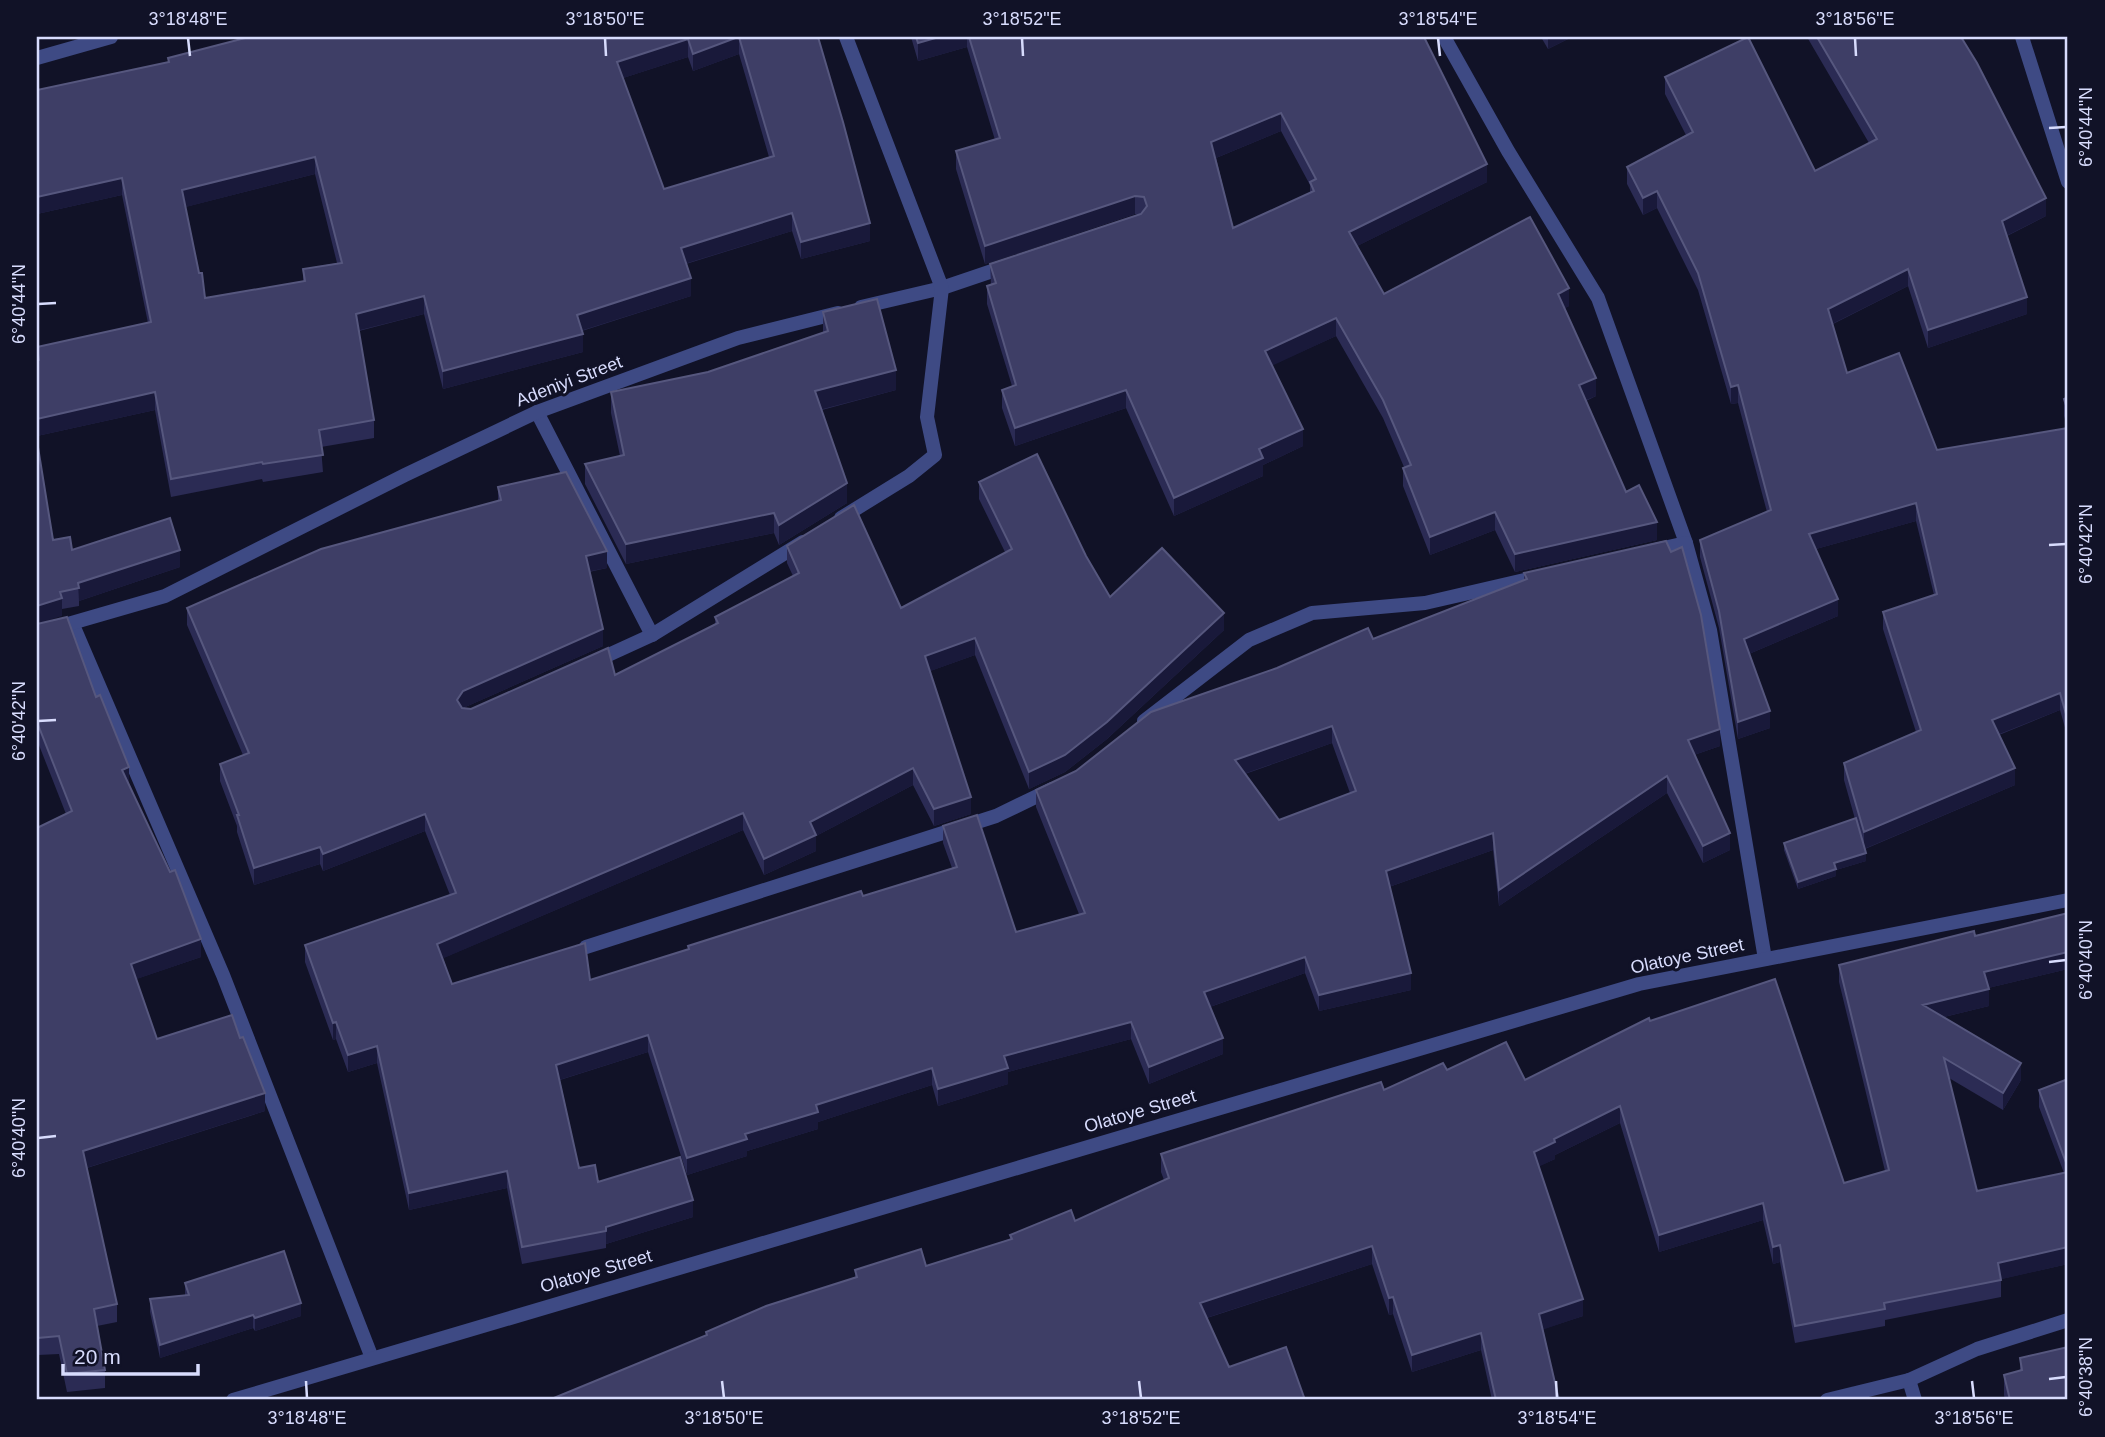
<svg xmlns="http://www.w3.org/2000/svg" width="2105" height="1437" font-family="Arial,sans-serif">
<style>
.lines{fill:none;stroke-linecap:round;stroke-linejoin:round}
.street{stroke:#3e4a84;stroke-width:14}
.wall{fill:#2b2b54;fill-rule:evenodd}
.shaded-wall{fill:#19193a}
.building{fill:#3e3e66;stroke:#56577e;stroke-width:2;fill-rule:evenodd}
.ticks{fill:none;stroke:#d8dcfd;stroke-width:2.5}
.labels{text-anchor:middle;dominant-baseline:central;stroke-width:6;stroke-linejoin:round;paint-order:stroke}
.street-label{font-size:18px;fill:#d8dcfd;stroke:#111227}
.neatline{fill:none;stroke:#d8dcfd;stroke-width:2.5}
.ticks-label{font-size:18px;text-anchor:middle;fill:#d8dcfd}
</style>
<rect width="100%" height="100%" fill="#111227"/>
<g class="lines">
<!-- street -->
<g class="street">
<path d="M1444,37L1508,151L1598,298L1686,543L1710,630L1765,959"/>
<path d="M2022,37L2068,182"/>
<path d="M37,58L111,37"/>
<path d="M861,307L942,288L1007,266"/>
<path d="M537,412L652,635"/>
<path d="M841,518L909,476L935,455L927,417L942,288L846,37"/>
<path d="M1650,551L1686,543"/>
<path d="M73,625L223,975L372,1358"/>
<path d="M37,633L165,596L405,475L537,412L738,338L838,313"/>
<path d="M593,662L652,635L803,542"/>
<path d="M1144,721L1249,640L1312,613L1425,603L1538,577"/>
<path d="M586,947L996,816L1052,789"/>
<path d="M1909,1380L1915,1400"/>
<path d="M233,1400L1639,984L2068,900"/>
<path d="M1827,1400L1909,1380L1977,1349L2068,1320"/>
</g>
</g>
<!-- wall -->
<g class="wall">
<path d="M249,37H818L870,241L801,259L792,231L686,264L691,296L582,331L583,352L443,389L424,314L359,331L374,420V438L321,447L323,472L263,482L262,479L171,497L155,410L37,436V347L148,323L122,195L37,214V90L168,62V58ZM739,54L769,157L664,189L623,78L688,57L693,71ZM315,174L337,263L303,269V282L205,298L199,273L185,207Z"/>
<path d="M911,37H1424L1487,182L1357,246L1384,294L1569,306L1565,308L1596,396L1586,401L1626,492L1657,540L1515,572L1495,530L1430,555L1403,486V468L1404,467L1383,418L1336,336L1272,365L1303,446L1263,465V476L1174,516L1126,408L1015,446L1002,408V390L1012,386L987,304V286L991,285L990,264L1140,215L1135,214L985,264L956,169V151L995,140L967,47L918,61ZM1281,131L1310,185V193L1233,228L1216,158Z"/>
<path d="M1541,37H1572L1548,49Z"/>
<path d="M1807,37H1961L2046,216L2007,236L2027,314L1928,348L1908,286L1833,324L1847,373L1937,450L2068,428L2064,416V399L2068,397V738L2060,710L1999,735L2015,785L1865,849L1866,861L1836,870V876L1798,889L1784,850V843L1855,819L1844,780V763L1916,732L1883,629V612L1934,595L1916,521L1816,549L1838,616L1749,654L1770,728L1738,739L1719,628L1700,557V540L1767,512L1738,403L1731,404L1698,290L1657,208L1643,215L1627,184V167L1686,135L1665,94V77L1815,171L1869,143Z"/>
<path d="M823,312L896,390L822,410L847,503L779,545L774,533L626,564L585,484V464L620,456L611,413V392L708,372L823,333Z"/>
<path d="M979,482L1086,556L1110,597L1224,630L1107,739L1065,772L1029,789L975,655L930,671L971,814L934,826L913,785L816,836V851L764,875L743,830L443,958L452,984L590,980L688,949V946L863,896L952,868L943,843V826L1016,932L1079,914L1036,807V790L1373,639L1524,580V573L1720,746L1694,755L1730,850L1703,863L1667,793L1499,906L1493,850L1389,887L1411,990L1319,1011L1305,973L1210,1007L1223,1054L1149,1084L1131,1039L1008,1072V1084L938,1106L932,1085L818,1122V1129L747,1151V1156L687,1175L648,1052L560,1080L579,1168L598,1182L693,1217L606,1244V1248L522,1264L507,1188L409,1210L377,1063L348,1072L336,1039L333,1040L305,962V945L450,895L425,831L323,871L320,864L254,885L237,832V826L220,781V764L243,755L187,625V608L498,501V487L607,568L589,572L603,646L463,708L471,709L615,675L715,625V617L793,576L787,563V546L901,608L1005,552L979,499ZM1332,743L1350,793L1279,820L1245,774Z"/>
<path d="M53,540L72,550L180,567L79,601V606L62,609V616Z"/>
<path d="M37,624L129,785L201,957L136,979L157,1039L265,1111L87,1168L117,1304V1322L97,1326L105,1370V1388L67,1392L59,1354L38,1355V1400H37V828L66,814L37,740Z"/>
<path d="M2068,913V969L1988,988L1989,1006L1944,1017L2021,1080L2003,1110L1949,1078L1977,1191L2064,1173L2039,1107V1090L2068,1079V1264L2001,1279V1297L1885,1320V1326L1795,1343L1780,1262L1773,1264L1763,1220L1659,1252L1620,1123L1555,1155V1159L1539,1166L1583,1316L1543,1329L1559,1400H1492L1481,1350L1412,1372L1393,1314L1389,1315L1372,1264L1207,1318L1229,1367L706,1335V1332L855,1277V1270L926,1266L1010,1239V1235L1075,1221L1164,1180L1161,1172V1154L1384,1090L1447,1070L1525,1080L1650,1021L1844,1183L1885,1171L1839,982V965L1975,936Z"/>
<path d="M185,1283L301,1316L255,1331L253,1328L160,1358L150,1312V1299L185,1296Z"/>
<path d="M2020,1358L2068,1400H2005L2004,1395V1375L2020,1371Z"/>
</g>
<!-- shaded-wall -->
<g class="shaded-wall">
<path d="M739,37V54L693,71V54Z"/>
<path d="M939,37H967V47L918,61V43Z"/>
<path d="M1548,37H1572L1548,49Z"/>
<path d="M688,39V57L617,80V62Z"/>
<path d="M1281,113V131L1211,160V142Z"/>
<path d="M315,157V174L182,208V190Z"/>
<path d="M1487,164V182L1349,250V232Z"/>
<path d="M122,178V195L37,214V197Z"/>
<path d="M1657,191V208L1643,215V198Z"/>
<path d="M1135,196V214L985,264V246Z"/>
<path d="M2046,198V216L2002,238V221Z"/>
<path d="M792,213V231L681,265V248Z"/>
<path d="M870,223V241L801,259V242Z"/>
<path d="M1908,269V286L1828,326V309Z"/>
<path d="M691,278V296L577,332V315Z"/>
<path d="M1569,288V306L1558,312V294Z"/>
<path d="M424,296V314L356,331V314Z"/>
<path d="M2027,297V314L1928,348V330Z"/>
<path d="M1336,318V336L1265,369V351Z"/>
<path d="M583,334V352L443,389V371Z"/>
<path d="M896,370V390L815,411V391Z"/>
<path d="M1596,378V396L1579,403V385Z"/>
<path d="M1738,385V403L1731,404V387Z"/>
<path d="M1126,390V408L1015,446V428Z"/>
<path d="M155,392V410L37,436V419Z"/>
<path d="M1303,429V446L1263,465V476L1174,516V498L1259,449Z"/>
<path d="M847,483V503L779,545V525Z"/>
<path d="M1916,503V521L1809,551V534Z"/>
<path d="M1495,512V530L1430,555V537Z"/>
<path d="M774,513V533L626,564V544Z"/>
<path d="M1657,522V540L1515,572V554Z"/>
<path d="M180,550V567L79,601L78,583Z"/>
<path d="M607,551V568L586,572V556Z"/>
<path d="M62,598V616L37,624V606Z"/>
<path d="M1838,599V616L1744,656V639Z"/>
<path d="M1224,613V630L1107,739L1065,772L1029,789V772Z"/>
<path d="M603,629V646L463,708L457,717V700L463,691Z"/>
<path d="M975,638V655L925,673V656Z"/>
<path d="M2060,693V710L1992,737V720Z"/>
<path d="M1770,711V728L1738,739V722Z"/>
<path d="M1332,726V743L1235,777V760Z"/>
<path d="M1720,729V746L1688,757V740Z"/>
<path d="M129,767V785L122,770Z"/>
<path d="M913,768V785L816,836V851L764,875V859L810,822Z"/>
<path d="M2015,768V785L1864,849V832Z"/>
<path d="M1667,776V793L1499,906V890Z"/>
<path d="M971,797V814L934,826V809Z"/>
<path d="M743,813V830L437,961V944Z"/>
<path d="M425,814V831L323,871V854Z"/>
<path d="M1493,833V850L1386,888V871Z"/>
<path d="M1730,833V850L1703,863V846Z"/>
<path d="M320,847V864L254,885V868Z"/>
<path d="M1866,853V861L1836,870V876L1798,889V882L1834,863Z"/>
<path d="M201,939V957L131,981V964Z"/>
<path d="M2068,952V969L1984,989V972Z"/>
<path d="M1305,957V973L1204,1009V992Z"/>
<path d="M1411,973V990L1319,1011V995Z"/>
<path d="M1989,989V1006L1923,1022V1005Z"/>
<path d="M336,1022V1039L333,1040V1023Z"/>
<path d="M1131,1022V1039L1008,1072V1084L938,1106V1089L1004,1056Z"/>
<path d="M648,1035V1052L556,1081V1065Z"/>
<path d="M1223,1038V1054L1149,1084V1067Z"/>
<path d="M377,1046V1063L348,1072V1055Z"/>
<path d="M2021,1063V1080L2003,1110V1093Z"/>
<path d="M932,1068V1085L818,1122V1129L747,1151V1156L687,1175V1158L816,1105Z"/>
<path d="M265,1093V1111L83,1169V1151Z"/>
<path d="M1620,1106V1123L1555,1155V1159L1534,1169V1152L1554,1139Z"/>
<path d="M507,1171V1188L409,1210V1193Z"/>
<path d="M693,1200V1217L606,1244V1227Z"/>
<path d="M1763,1203V1220L1659,1252V1235Z"/>
<path d="M1780,1245V1262L1773,1264V1247Z"/>
<path d="M1372,1246V1264L1200,1320V1303Z"/>
<path d="M2068,1247V1264L1998,1280V1263Z"/>
<path d="M1393,1297V1314L1389,1315V1298Z"/>
<path d="M1583,1299V1316L1539,1331V1314Z"/>
<path d="M301,1303V1316L255,1331V1318Z"/>
<path d="M253,1315V1328L160,1358V1345Z"/>
<path d="M1481,1333V1350L1412,1372V1355Z"/>
</g>
<!-- building -->
<g class="building">
<path d="M249,37H738L693,54L688,39L617,62L664,189L774,156L739,37H818L843,122L870,223L801,242L792,213L681,248L691,278L577,315L583,334L443,371L424,296L356,314L374,420L319,430L323,455L263,464L262,462L171,479L155,392L37,419V361L39,360L37,347L151,322L122,178L37,197V90L169,62L168,58ZM315,157L342,263L303,269L305,281L205,298L202,273H199L182,190Z"/>
<path d="M916,37H939L918,43Z"/>
<path d="M969,37H1424L1487,164L1349,232L1384,294L1530,217L1569,288L1558,294L1596,378L1579,385L1626,492L1639,485L1657,522L1515,554L1495,512L1430,537L1403,468L1411,465L1383,400L1336,318L1265,351L1303,429L1259,449L1263,458L1174,498L1126,390L1015,428L1002,390L1016,385L987,286L996,283L990,264L1141,214L1147,206L1144,197L1135,196L985,246L956,151L1000,138ZM1281,113L1316,179L1310,182L1314,191L1233,228L1211,142Z"/>
<path d="M1748,37L1815,171L1877,139L1817,37H1961L1977,63L2046,198L2002,221L2027,297L1928,330L1908,269L1828,309L1847,373L1899,353L1937,450L2068,428V721L2060,693L1992,720L2015,768L1864,832L1844,763L1921,730L1883,612L1937,594L1916,503L1809,534L1838,599L1744,639L1770,711L1738,722L1719,611L1700,540L1771,510L1738,385L1731,387L1698,273L1657,191L1643,198L1627,167L1693,132L1665,77Z"/>
<path d="M877,299L896,370L815,391L847,483L779,525L774,513L626,544L585,464L624,455L611,392L708,372L828,331L823,312Z"/>
<path d="M2068,397V412L2064,399Z"/>
<path d="M37,441L53,540L70,537L72,550L170,518L180,550L78,583L79,588L60,592L62,598L37,606Z"/>
<path d="M1037,454L1086,556L1110,597L1162,548L1224,613L1107,722L1065,755L1029,772L975,638L925,656L971,797L934,809L913,768L810,822L816,835L764,859L743,813L437,944L452,984L585,943L590,980L689,949L688,946L861,891L863,896L957,867L943,826L977,815L1016,932L1085,913L1036,790L1076,771L1151,712L1277,668L1368,628L1373,639L1527,579L1524,573L1666,541L1671,552L1682,547L1701,615L1720,729L1688,740L1730,833L1703,846L1667,776L1499,890L1493,833L1386,871L1411,973L1319,995L1305,957L1204,992L1223,1038L1149,1067L1131,1022L1004,1056L1008,1068L938,1089L932,1068L816,1105L818,1112L745,1134L747,1139L687,1158L648,1035L556,1065L579,1168L595,1165L598,1182L680,1157L693,1200L606,1227V1231L522,1247L507,1171L409,1193L377,1046L348,1055L336,1022L333,1023L305,945L456,893L425,814L323,854L320,847L254,868L237,815H239L220,764L249,753L187,608L321,549L501,500L498,487L566,472L607,551L586,556L603,629L463,691L457,700L462,708L471,709L608,648L615,675L718,623L715,617L799,573L787,546L854,505L901,608L1012,549L979,482ZM1332,726L1356,791L1279,820L1235,760Z"/>
<path d="M67,617L96,697L100,695L129,767L122,770L170,872L175,870L201,939L131,964L157,1039L232,1015L240,1038L243,1037L265,1093L83,1151L117,1304L94,1309L105,1370L67,1374L59,1336L38,1338V1388L37,1389V828L72,811L37,722V624Z"/>
<path d="M1856,818L1866,853L1834,863L1836,869L1798,882L1784,843Z"/>
<path d="M2068,913V952L1984,972L1989,989L1923,1005L2021,1063L2003,1093L1944,1058L1977,1191L2068,1172V1247L1998,1263L2001,1280L1884,1303L1885,1309L1795,1326L1780,1245L1773,1247L1763,1203L1659,1235L1620,1106L1554,1139L1555,1142L1534,1152L1583,1299L1539,1314L1559,1400H1496L1481,1333L1412,1355L1393,1297L1389,1298L1372,1246L1200,1303L1229,1367L1286,1347L1305,1400H549L707,1335L706,1332L766,1306L857,1277L855,1270L921,1249L926,1266L1012,1239L1010,1235L1071,1210L1075,1221L1169,1178L1161,1154L1381,1082L1384,1090L1443,1063L1447,1070L1506,1042L1525,1080L1649,1018L1650,1021L1775,979L1844,1183L1889,1170L1839,965L1974,931L1975,936Z"/>
<path d="M2068,1079V1168L2039,1090Z"/>
<path d="M284,1251L301,1303L255,1318L253,1315L160,1345L150,1299L189,1295L185,1283Z"/>
<path d="M2068,1347V1400H2010L2004,1375L2022,1370L2020,1358Z"/>
</g>
<!-- ticks -->
<path class="ticks" d="M188,38L190,56M605,38L606,56M1022,38L1023,56M1438,38L1440,56M1855,38L1856,56M2049,128L2066,127M38,304L56,303M2049,545L2066,544M38,721L56,720M2049,962L2066,960M38,1138L56,1136M2049,1379L2066,1377M306,1381L307,1398M722,1381L724,1398M1139,1381L1141,1398M1556,1381L1557,1398M1972,1381L1974,1398"/>
<g class="labels">
<!-- street labels -->
<g class="street-label">
<text transform="translate(569 381) rotate(-21)">Adeniyi Street</text>
<text transform="translate(1687 956) rotate(-12)">Olatoye Street</text>
<text transform="translate(1140 1111) rotate(-16)">Olatoye Street</text>
<text transform="translate(596 1271) rotate(-16)">Olatoye Street</text>
</g>
</g>
<!-- border -->
<rect width="2105" height="1437" fill="none" stroke="#111227" stroke-width="77"/>
<!-- scale -->
<path d="M63 1364v10h135v-10" fill="none" stroke="#d8dcfd" stroke-width="3.5"/>
<text x="74" y="1364" font-size="21" fill="#d8dcfd" stroke="#111227" stroke-width="5" paint-order="stroke">20 m</text>
<rect x="38" y="38" width="2028" height="1360" class="neatline"/>
<g class="ticks-label">
<text x="188" y="25">3°18'48"E</text>
<text x="605" y="25">3°18'50"E</text>
<text x="1022" y="25">3°18'52"E</text>
<text x="1438" y="25">3°18'54"E</text>
<text x="1855" y="25">3°18'56"E</text>
<text transform="translate(2086 127) rotate(-90)" y="6">6°40'44"N</text>
<text transform="translate(19 304) rotate(-90)" y="6">6°40'44"N</text>
<text transform="translate(2086 544) rotate(-90)" y="6">6°40'42"N</text>
<text transform="translate(19 721) rotate(-90)" y="6">6°40'42"N</text>
<text transform="translate(2086 960) rotate(-90)" y="6">6°40'40"N</text>
<text transform="translate(19 1138) rotate(-90)" y="6">6°40'40"N</text>
<text transform="translate(2086 1377) rotate(-90)" y="6">6°40'38"N</text>
<text x="307" y="1424">3°18'48"E</text>
<text x="724" y="1424">3°18'50"E</text>
<text x="1141" y="1424">3°18'52"E</text>
<text x="1557" y="1424">3°18'54"E</text>
<text x="1974" y="1424">3°18'56"E</text>
</g>
</svg>
